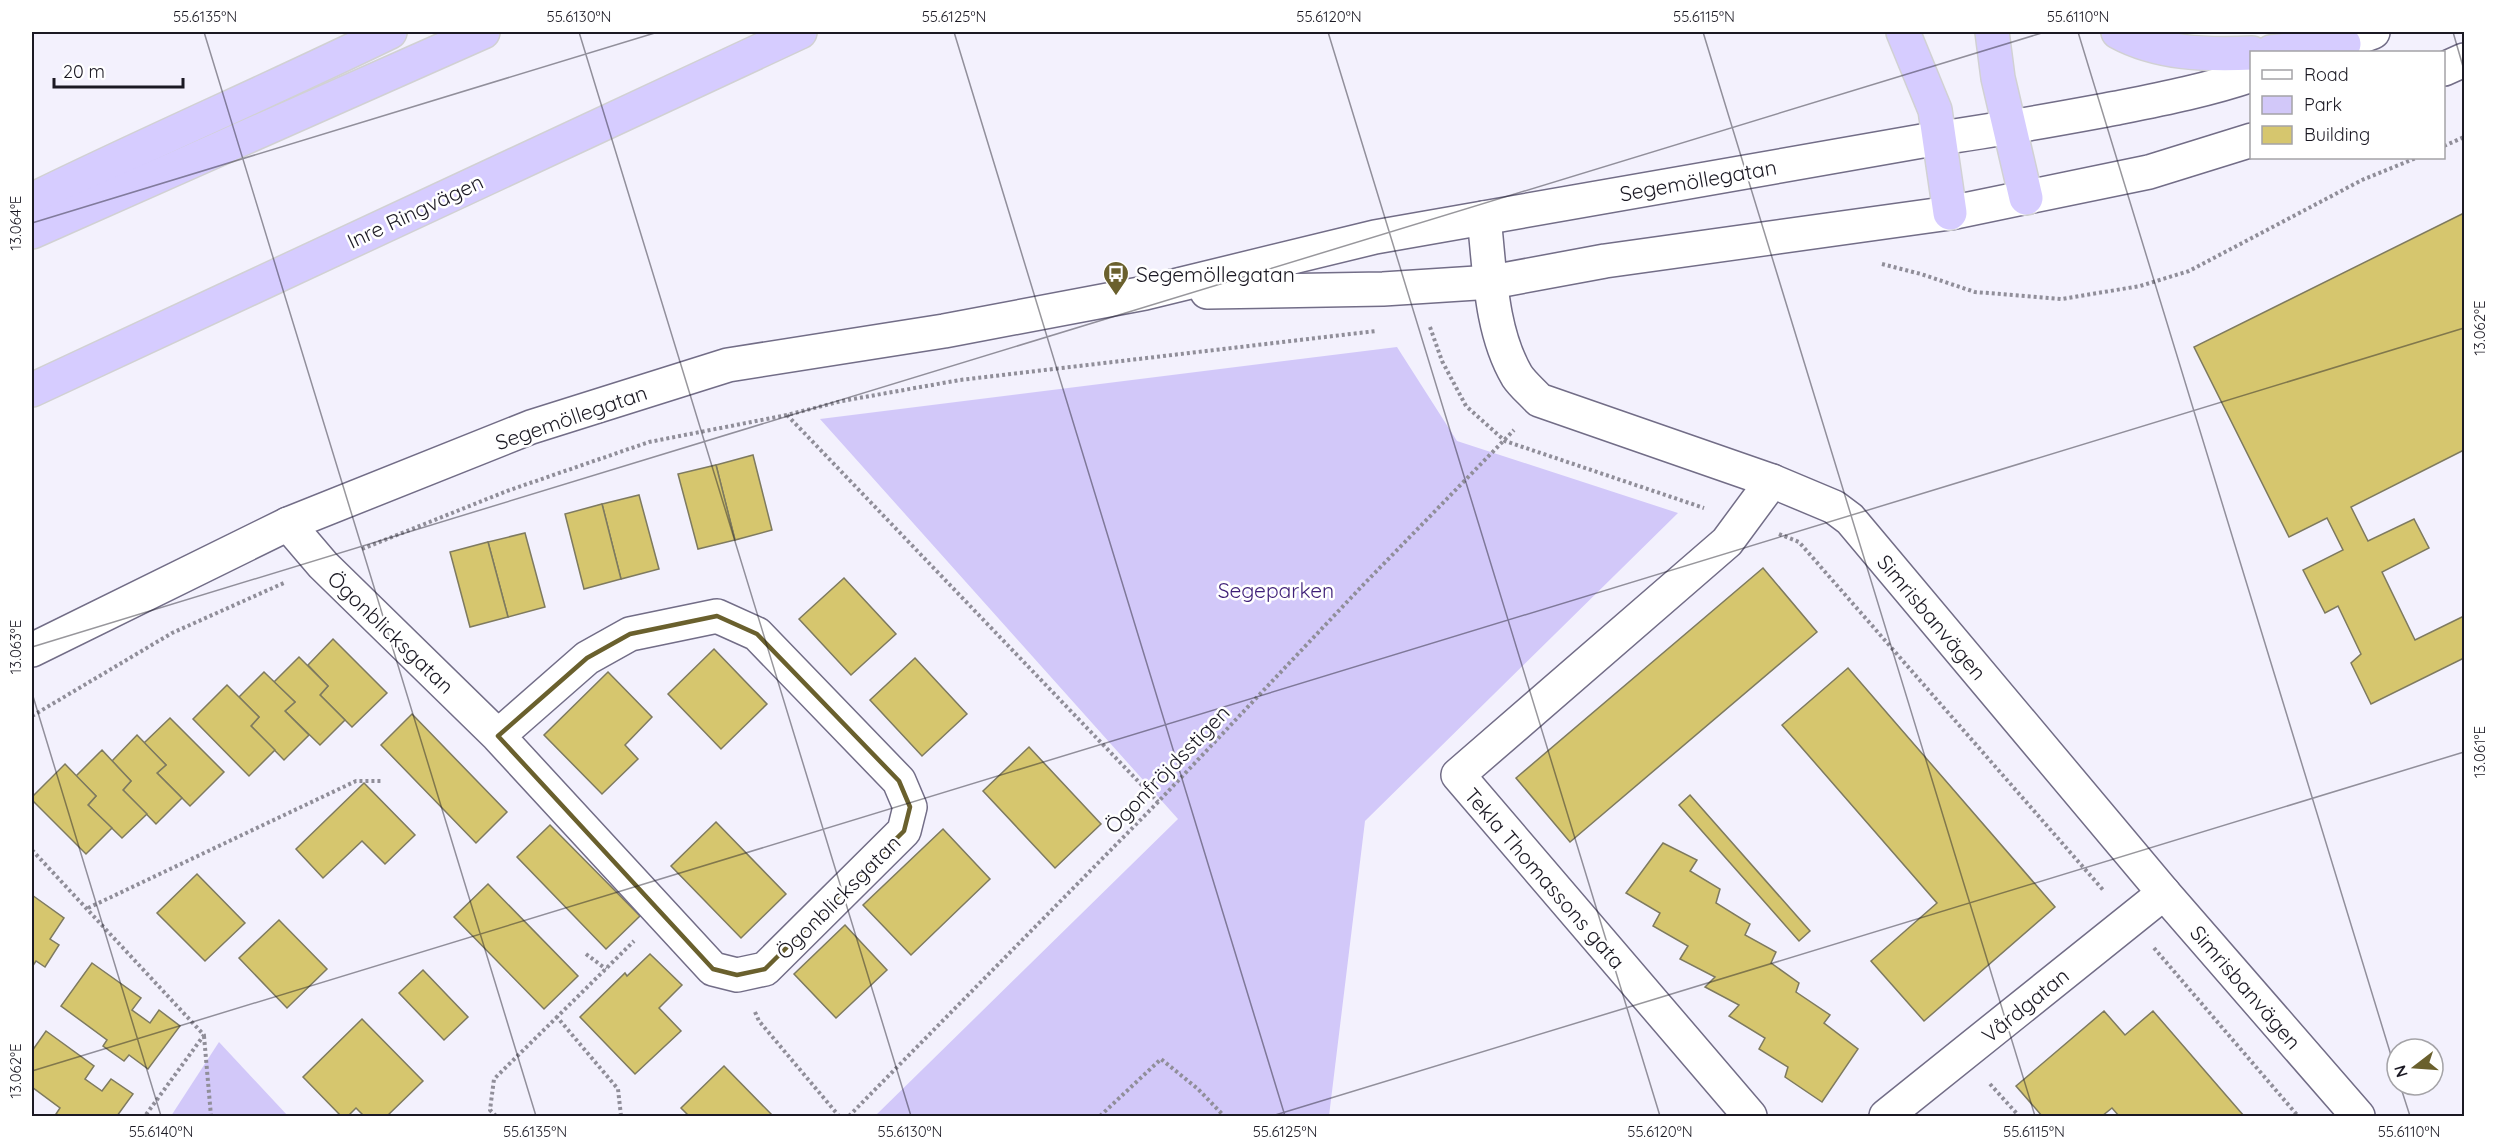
<svg xmlns="http://www.w3.org/2000/svg" width="2496" height="1148" font-family="Quicksand,sans-serif">
<style>
.green{fill:#d2c8f9}
.building{fill:#d6c66e;stroke:#7e7a5f;stroke-width:1.5}
.lines{fill:none;stroke-linecap:round;stroke-linejoin:round}
.minor-casing{stroke:#726d87;stroke-width:36}
.highway-casing{stroke:#d1d1d3;stroke-width:36}
.path{stroke:#908e99;stroke-width:4;stroke-dasharray:3 3;stroke-linecap:butt}
.minor{stroke:#fff;stroke-width:33}
.highway{stroke:#d6ccff;stroke-width:33}
.marked{fill:none;stroke:#6a602d;stroke-width:4.5;stroke-linejoin:round}
.ticks{fill:none;stroke:#1b1923;stroke-width:1.5;stroke-opacity:0.45}
.labels{text-anchor:middle;dominant-baseline:central;stroke-width:5;stroke-linejoin:round;paint-order:stroke}
.street-label{font-size:21px;fill:#1b1923;stroke:#fff}
.poi-label{font-size:21px;fill:#1b1923;stroke:#fff;text-anchor:start}
.park-label{font-size:21px;fill:#3e1f77;stroke:#fff}
.neatline{fill:none;stroke:#1b1923;stroke-width:2}
.ticks-label{font-size:15px;text-anchor:middle;fill:#1b1923}
</style>
<rect width="100%" height="100%" fill="#f3f1fd"/>
<!-- green -->
<g class="green">
<path d="M1397,347L1457,441L1678,513L1365,821L1329,1116H875L1178,819L820,419Z"/>
<path d="M219,1042L288,1116H171Z"/>
</g>
<!-- building -->
<g class="building">
<path d="M2464,213V450L2351,507L2368,541L2414,519L2429,548L2382,572L2415,640L2464,616V658L2371,704L2351,663L2361,654L2338,606L2325,613L2303,570L2343,550L2327,518L2289,537L2194,347Z"/>
<path d="M753,455L772,530L735,540L716,465Z"/>
<path d="M716,465L735,540L698,549L678,474Z"/>
<path d="M639,495L659,569L621,579L602,504Z"/>
<path d="M602,504L621,579L584,589L565,514Z"/>
<path d="M525,533L545,607L508,617L488,542Z"/>
<path d="M488,542L508,617L470,627L450,552Z"/>
<path d="M1763,568L1817,632L1570,842L1516,778Z"/>
<path d="M844,578L896,634L851,675L799,619Z"/>
<path d="M333,639L387,693L352,727L320,695L328,686L308,665Z"/>
<path d="M714,649L767,704L721,749L668,694Z"/>
<path d="M299,657L328,686L320,695L345,720L320,745L285,711L295,702L274,682Z"/>
<path d="M915,658L967,714L922,756L870,700Z"/>
<path d="M1848,668L2055,907L1924,1021L1871,961L1937,903L1782,725Z"/>
<path d="M264,672L295,702L285,711L309,735L284,760L251,726L259,717L239,697Z"/>
<path d="M608,672L652,717L625,745L638,759L602,794L544,735Z"/>
<path d="M227,685L259,717L251,726L275,750L249,776L193,719Z"/>
<path d="M412,714L507,812L476,843L381,745Z"/>
<path d="M170,718L224,772L190,806L157,773L166,765L144,743Z"/>
<path d="M137,735L166,765L157,773L182,798L156,824L123,790L131,781L112,761Z"/>
<path d="M1029,747L1101,824L1055,868L983,791Z"/>
<path d="M102,750L131,781L123,790L147,814L122,838L88,805L96,796L76,776Z"/>
<path d="M65,764L96,796L88,805L112,828L86,854L32,800V797Z"/>
<path d="M364,783L415,835L385,864L362,841L323,878L296,849Z"/>
<path d="M1690,795L1810,931L1799,941L1679,805Z"/>
<path d="M716,822L786,894L741,938L671,866Z"/>
<path d="M550,825L640,916L606,949L517,857Z"/>
<path d="M943,829L990,879L911,955L863,905Z"/>
<path d="M1663,843L1697,860L1690,871L1720,889L1716,903L1750,924L1745,935L1776,952L1771,963L1799,983L1796,992L1830,1015L1824,1023L1858,1049L1822,1102L1785,1077L1788,1067L1759,1049L1765,1038L1729,1016L1739,1005L1705,987L1715,977L1680,959L1688,946L1653,926L1660,913L1626,893Z"/>
<path d="M197,874L245,923L205,961L157,913Z"/>
<path d="M488,884L578,976L544,1009L454,917Z"/>
<path d="M32,895L64,918L50,939L59,945L45,967L36,961L32,967Z"/>
<path d="M279,920L327,969L287,1008L239,958Z"/>
<path d="M845,925L887,970L836,1018L794,974Z"/>
<path d="M650,954L682,985L659,1008L681,1031L635,1074L580,1017L625,973L627,976Z"/>
<path d="M92,963L141,998L132,1010L150,1023L159,1010L180,1026L148,1069L129,1055L124,1061L103,1046L107,1040L61,1006Z"/>
<path d="M423,970L468,1017L444,1040L399,993Z"/>
<path d="M2104,1011L2125,1035L2153,1011L2244,1116H2119L2112,1108L2102,1116H2042L2016,1086Z"/>
<path d="M362,1019L423,1081L387,1116H364L356,1108L348,1116H341L303,1077Z"/>
<path d="M46,1031L94,1066L85,1079L102,1091L111,1079L133,1094L117,1116H60L56,1114L60,1108L32,1087V1051Z"/>
<path d="M724,1066L773,1116H689L681,1108Z"/>
</g>
<g class="lines">
<defs>
<g id="minor">
<path d="M2319,52L2373,32"/>
<path d="M2444,69L2464,60"/>
<path d="M1484,218C1490,269 1490,330 1517,376C1523,385 1532,392 1539,400L1772,481L1834,507L1850,519L2164,893L2358,1116"/>
<path d="M1207,292L1383,289L1492,282L1605,261L1950,213L2149,172L2252,140"/>
<path d="M288,524L323,565L498,736L713,969L737,975L765,969L904,831L910,807L899,781L757,634L717,616L630,634L587,658L498,736"/>
<path d="M32,650L288,524L531,427L728,365L944,331L1145,293L1375,237L1939,138C1999,130 2057,119 2117,108C2162,99 2208,90 2252,75"/>
<path d="M1750,1116L1458,775L1727,542L1772,481"/>
<path d="M1886,1116L2164,893"/>
</g>
<g id="highway">
<path d="M1903,32L1935,110L1950,213"/>
<path d="M1992,32L1998,78L2026,198"/>
<path d="M2118,32C2158,54 2207,55 2252,53"/>
<path d="M2271,52L2344,44"/>
<path d="M32,200C150,142 271,90 390,32"/>
<path d="M32,232L483,32"/>
<path d="M32,390L800,32"/>
</g>
</defs>
<!-- minor casing -->
<use href="#minor" class="minor-casing"/>
<!-- highway casing -->
<use href="#highway" class="highway-casing"/>
<!-- path -->
<g class="path">
<path d="M2444,146L2464,137"/>
<path d="M1882,264L1921,274L1975,292L2062,299L2140,286L2189,271L2362,180L2416,158"/>
<path d="M1430,327L1442,361L1466,406L1505,441L1704,508"/>
<path d="M787,415L1158,802"/>
<path d="M1779,534L1799,542L2104,891"/>
<path d="M362,549L507,491L649,442L787,415L842,401L960,380L1376,331"/>
<path d="M32,716L172,633L286,582"/>
<path d="M32,850L204,1035L145,1116"/>
<path d="M88,908L356,781H381"/>
<path d="M2154,948L2298,1116"/>
<path d="M586,954L606,969"/>
<path d="M755,1012L759,1021L839,1116"/>
<path d="M204,1036L211,1116"/>
<path d="M1990,1084L2019,1116"/>
<path d="M496,1116L490,1110L494,1079L557,1017"/>
<path d="M621,1116L618,1089L557,1017L634,941"/>
<path d="M849,1116L1158,802L1364,584L1514,430"/>
<path d="M1100,1116L1161,1059L1198,1089L1224,1116"/>
</g>
<!-- minor -->
<use href="#minor" class="minor"/>
<!-- highway -->
<use href="#highway" class="highway"/>
</g>
<!-- marked area -->
<path class="marked" d="M717,616L757,634L899,781L910,807L904,831L765,969L737,975L713,969L498,736L587,658L630,634Z"/>
<!-- ticks -->
<path class="ticks" d="M204,32L536,1116M579,32L911,1116M954,32L1285,1116M1328,32L1660,1116M1703,32L2035,1116M2078,32L2397,1075M2453,32L2464,70M32,223L658,32M32,647L2045,32M32,693L161,1116M32,1071L2464,328M2400,1085L2410,1116M1272,1116L2464,752"/>
<!-- icons -->
<defs>
<symbol id="bus-pin" viewBox="-11 -11 22 30"><path d="M0 17L-7.5 6A9.5 9.5 0 1 1 7.5 6Z" fill="#6a602d" stroke="#fff"/><path d="M-5-6H5V4H4V6H2V4H-2V6H-4V4H-5ZM-3.5-4V0h7V-4ZM-3.5 1.2v1.5H-2V1.2ZM2 1.2v1.5H3.5V1.2Z" fill="#fff"/></symbol>
</defs>
<g fill-rule="evenodd">
<use href="#bus-pin" x="1101" y="259" width="30" height="40"/>
</g>
<g class="labels">
<!-- street labels -->
<g class="street-label">
<text transform="translate(1698 180) rotate(-10)">Segemöllegatan</text>
<text transform="translate(415 211) rotate(-25)">Inre Ringvägen</text>
<text transform="translate(571 417) rotate(-19)">Segemöllegatan</text>
<text transform="translate(1932 617) rotate(50)">Simrisbanvägen</text>
<text transform="translate(391 632) rotate(44)">Ögonblicksgatan</text>
<text transform="translate(1167 769) rotate(-46)">Ögonfröjdsstigen</text>
<text transform="translate(1545 878) rotate(49)">Tekla Thomassons gata</text>
<text transform="translate(838 897) rotate(-45)">Ögonblicksgatan</text>
<text transform="translate(2246 987) rotate(49)">Simrisbanvägen</text>
<text transform="translate(2025 1005) rotate(-39)">Vårdgatan</text>
</g>
<!-- poi labels -->
<g class="poi-label">
<text x="1136" y="274">Segemöllegatan</text>
</g>
<!-- park labels -->
<g class="park-label">
<text x="1276" y="590">Segeparken</text>
</g>
</g>
<!-- border -->
<rect width="2496" height="1148" fill="none" stroke="#ffffff" stroke-width="66"/>
<!-- legend -->
<rect x="2250" y="51" width="195" height="108" fill="#ffffff" stroke="#a4a3a7" stroke-width="1.5"/>
<rect x="2262" y="70" width="30" height="9" fill="#ffffff" stroke="#a4a3a7" stroke-width="1.5"/>
<text x="2304" y="81" font-size="18" fill="#1b1923">Road</text>
<rect x="2262" y="96" width="30" height="18" fill="#d2c8f9" stroke="#a4a3a7" stroke-width="1.5"/>
<text x="2304" y="111" font-size="18" fill="#1b1923">Park</text>
<rect x="2262" y="126" width="30" height="18" fill="#d6c66e" stroke="#a4a3a7" stroke-width="1.5"/>
<text x="2304" y="141" font-size="18" fill="#1b1923">Building</text>
<!-- north arrow -->
<g transform="translate(2415 1067) rotate(253)"><circle r="28" fill="#ffffff" stroke="#a4a3a7" stroke-width="1.5"/>
<path d="M0-4.5L10 22L0 15L-10 22Z" fill="#6a602d"/>
<text y="-9" font-size="16" font-weight="bold" text-anchor="middle" fill="#1b1923">N</text>
</g>
<!-- scale -->
<path d="M54 78v9h129v-9" fill="none" stroke="#1b1923" stroke-width="3"/>
<text x="63" y="78" font-size="18" fill="#1b1923" stroke="#ffffff" stroke-width="4.5" paint-order="stroke">20 m</text>
<rect x="33" y="33" width="2430" height="1082" class="neatline"/>
<g class="ticks-label">
<text x="205" y="22">55.6135°N</text>
<text x="579" y="22">55.6130°N</text>
<text x="954" y="22">55.6125°N</text>
<text x="1329" y="22">55.6120°N</text>
<text x="1704" y="22">55.6115°N</text>
<text x="2078" y="22">55.6110°N</text>
<text transform="translate(16 223) rotate(-90)" y="5">13.064°E</text>
<text transform="translate(2480 328) rotate(-90)" y="5">13.062°E</text>
<text transform="translate(16 647) rotate(-90)" y="5">13.063°E</text>
<text transform="translate(2480 752) rotate(-90)" y="5">13.061°E</text>
<text transform="translate(16 1071) rotate(-90)" y="5">13.062°E</text>
<text x="161" y="1137">55.6140°N</text>
<text x="535" y="1137">55.6135°N</text>
<text x="910" y="1137">55.6130°N</text>
<text x="1285" y="1137">55.6125°N</text>
<text x="1660" y="1137">55.6120°N</text>
<text x="2034" y="1137">55.6115°N</text>
<text x="2409" y="1137">55.6110°N</text>
</g>
</svg>
